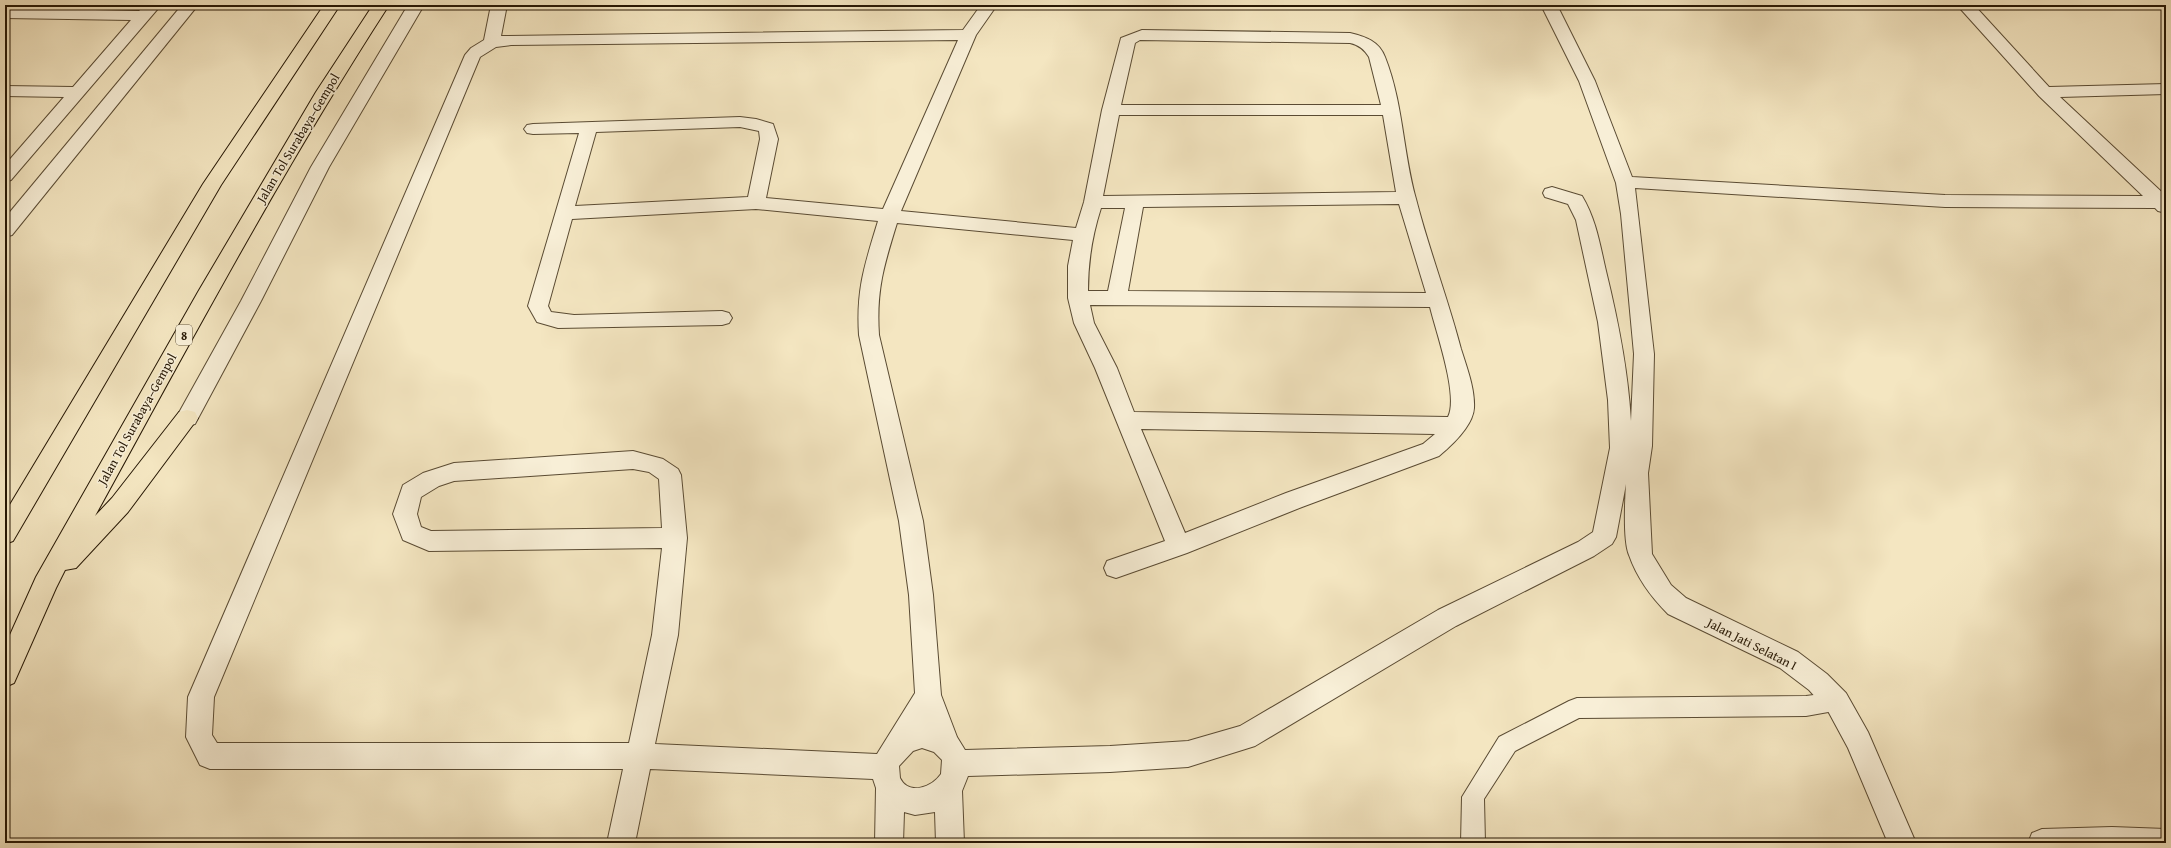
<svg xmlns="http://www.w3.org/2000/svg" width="2171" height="848" font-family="'Gentium Book Plus',serif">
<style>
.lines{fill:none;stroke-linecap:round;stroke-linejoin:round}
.service-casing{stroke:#5a4b33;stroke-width:2}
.minor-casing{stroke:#5a4b33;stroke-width:2}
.motorway-casing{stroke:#261704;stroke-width:2}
.service{fill:#f8efd7;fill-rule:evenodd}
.minor{fill:#f8efd7;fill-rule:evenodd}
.motorway{fill:#f4e6c1;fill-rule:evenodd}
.labels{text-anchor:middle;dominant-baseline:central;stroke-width:3;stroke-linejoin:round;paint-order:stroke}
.shield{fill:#f8efd7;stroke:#655843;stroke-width:1}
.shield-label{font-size:12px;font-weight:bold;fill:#261704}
.street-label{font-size:13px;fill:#261704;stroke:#f8efd7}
</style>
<rect width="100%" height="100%" fill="#f4e6c1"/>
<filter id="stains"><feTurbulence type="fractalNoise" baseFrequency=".005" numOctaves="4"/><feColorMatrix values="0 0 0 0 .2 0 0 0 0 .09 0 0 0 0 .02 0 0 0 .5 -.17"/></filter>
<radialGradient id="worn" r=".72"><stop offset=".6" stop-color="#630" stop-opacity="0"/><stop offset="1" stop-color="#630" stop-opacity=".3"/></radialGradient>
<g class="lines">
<defs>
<path id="service" d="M1837,692L1845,695L1848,702L1845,709L1806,716L1579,718L1515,751L1484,799L1485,843H1461L1462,797L1499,737L1569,701L1577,698L1806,696Z"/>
<g id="minor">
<path d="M145,5H161L11,180L5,182V165L64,97L5,96V86L73,87L131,20L5,18V8L139,11Z"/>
<path d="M182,5H198L12,235L5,237V218Z"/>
<path d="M408,5H424L329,167L261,301L195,424L187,426L179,424L176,418L241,301L311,167Z"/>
<path d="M498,5L504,7L506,10L501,36L963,30L981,5H997L976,35L901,211L1076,228L1084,202L1102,110L1121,38L1142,30L1350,33C1366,37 1379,41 1385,57C1403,102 1403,153 1416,199C1429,250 1448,299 1461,349C1467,368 1475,389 1474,408C1473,426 1451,446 1439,456L1302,507L1187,553L1116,578L1107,575L1104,568L1107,561L1165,541L1095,368L1074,323L1068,298V266L1073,240L897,223C884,265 876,290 879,335L923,521L933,595L941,695L957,737L965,750L1110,746L1188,741L1240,726L1438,610L1578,542L1593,532L1610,448L1608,400L1598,322L1576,220L1568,204L1545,197L1543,193L1545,189L1552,187L1582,196C1596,219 1600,245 1606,271C1618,320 1628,370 1631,421L1634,354L1621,214L1616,183L1579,81L1541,5H1557L1595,81L1632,177L1945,195L2143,196L2039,96L1957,5H1974L2049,87L2166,84V94L2060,97L2166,196V213L2158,211L2155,208L1945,207L1635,188L1654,354L1652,446L1648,473L1652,554L1671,585L1686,598L1798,652L1827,674L1846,693L1868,732L1916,843H1888L1848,748L1828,711L1809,690L1780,668L1668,614C1651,597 1637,578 1629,555C1623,541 1625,501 1626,484L1616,537L1612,544L1594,556L1456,626L1255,746L1188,767L1110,772L968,776L962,791L964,843H936L935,812L915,815L904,812L903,843H875L876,788L873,779L650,769L635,843H607L623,769H210L200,765L186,737L188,697L465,55L471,48L484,40L490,10L492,7ZM958,40L883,209L766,198L778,139L773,124L756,119L740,117L533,124L527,125L524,129L527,133L533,134L579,133L528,306L537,322L558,328L722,325L729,323L732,318L729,313L722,311L574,315L551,312L548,306L572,219L756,209L878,221C865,264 856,289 859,335L899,521L909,595L915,693L877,754L655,744L678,635L687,538L681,475L678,469L663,459L633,451L454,463L423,473L403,485L393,514L403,540L429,551L662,548L652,635L629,743H217L212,735L214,697L480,57L496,47L511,45ZM1140,40L1350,43C1359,45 1364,49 1369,57L1381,105H1121L1135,43ZM1119,115H1383L1396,192L1103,196ZM740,127L759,131L760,139L748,197L575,206L596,132ZM1399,204L1426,293L1128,291L1143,207ZM1101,208H1125L1108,291H1088C1088,262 1092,236 1101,208ZM1090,305L1430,307C1436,332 1459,396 1448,417L1134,412L1117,368L1094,323ZM1141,429L1435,434L1423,444L1286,493L1185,533ZM633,469L649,472L659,479L662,528L431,531L421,527L417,514L421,497L439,486L454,481ZM922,748L934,752L942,760L941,774C932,787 909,796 900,778L899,766L913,751Z"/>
<path d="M2112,827L2166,829V843H2028L2032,833L2042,829Z"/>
</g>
<g id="motorway">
<path d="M324,5H340L221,185L13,541L5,544V513L203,184Z"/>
<path d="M373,5H389C282,170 190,343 95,516L112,498L179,412L187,410L195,412L198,418L128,512L76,568L65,570L56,588L14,683L5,687V646L36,577L198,292L316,92Z"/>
</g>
</defs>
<!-- service casing -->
<use href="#service" class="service-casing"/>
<!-- minor casing -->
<use href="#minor" class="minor-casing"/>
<!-- motorway casing -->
<use href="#motorway" class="motorway-casing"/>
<!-- service -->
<use href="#service" class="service"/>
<!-- minor -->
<use href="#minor" class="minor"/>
<!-- motorway -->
<use href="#motorway" class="motorway"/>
</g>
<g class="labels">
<!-- shield labels -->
<rect class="shield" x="176" y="325" width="16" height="20" rx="3"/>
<g class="shield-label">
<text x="184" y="335">8</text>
</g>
<!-- street labels -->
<g class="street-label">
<text transform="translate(298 138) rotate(-59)">Jalan Tol Surabaya–Gempol</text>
<text transform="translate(137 419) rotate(-61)">Jalan Tol Surabaya–Gempol</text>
<text transform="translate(1752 644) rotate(27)">Jalan Jati Selatan I</text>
</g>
</g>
<!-- margin -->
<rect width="2171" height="848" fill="none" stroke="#f4e6c1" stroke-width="20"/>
<rect x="6" y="6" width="2159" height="836" fill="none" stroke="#261704" stroke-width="2"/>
<rect x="10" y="10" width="2151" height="828" fill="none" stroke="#261704"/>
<rect width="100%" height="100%" filter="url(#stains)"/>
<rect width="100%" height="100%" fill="url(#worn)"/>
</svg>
